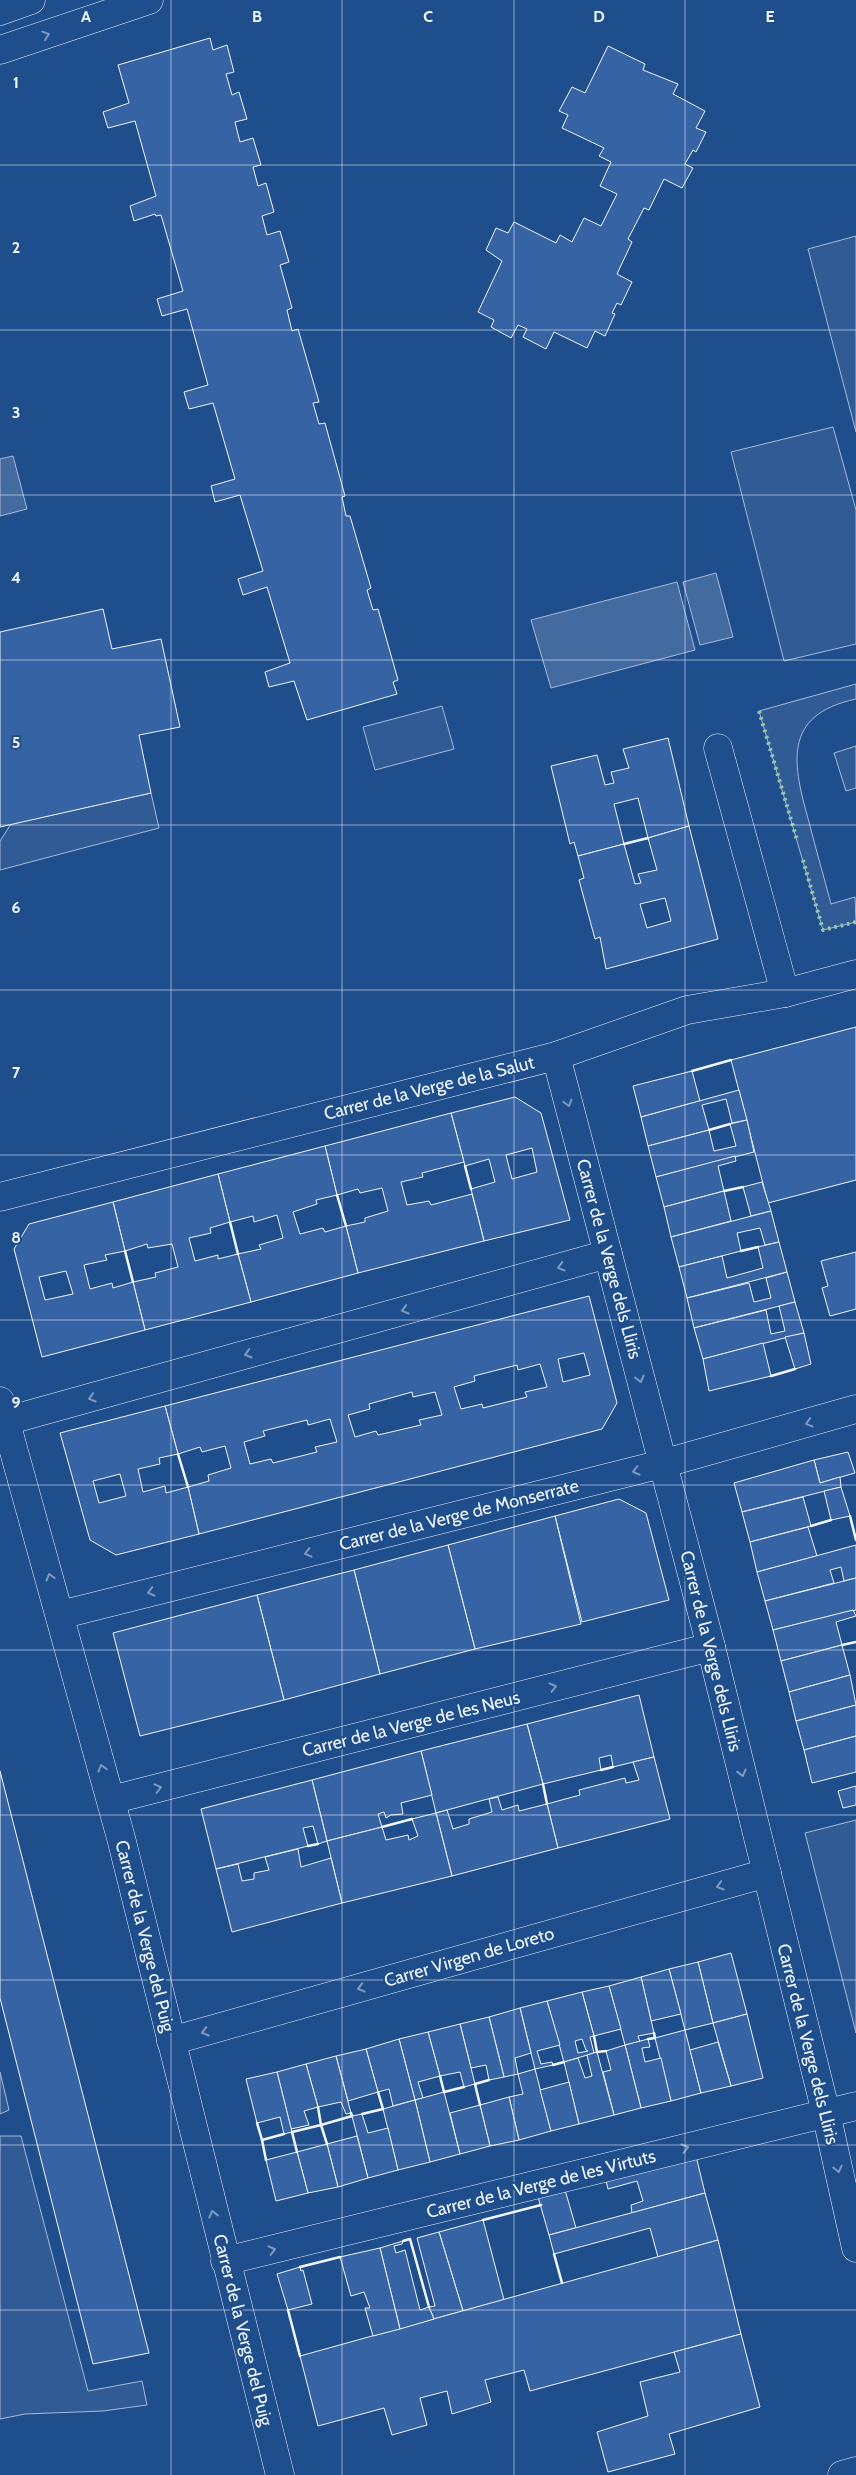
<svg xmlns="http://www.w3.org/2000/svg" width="856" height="2475" font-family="Cabin,sans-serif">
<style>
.green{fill:#305b95;stroke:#a8bbd7}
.water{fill:#446ba0;stroke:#a8bbd7}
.building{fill:#3563a3;stroke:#f2f6ff;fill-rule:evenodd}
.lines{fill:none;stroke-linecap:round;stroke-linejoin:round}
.minor-casing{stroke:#f2f6ff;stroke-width:29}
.minor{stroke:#1f4e8c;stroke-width:28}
.hedge{stroke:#97c8a6;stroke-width:4;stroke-dasharray:2.5 4;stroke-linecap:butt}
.wall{stroke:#f2f6ff;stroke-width:2.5}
.oneway{stroke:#7e9ac0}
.grid{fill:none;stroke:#f2f6ff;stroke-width:1;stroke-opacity:0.55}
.labels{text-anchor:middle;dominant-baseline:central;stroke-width:4;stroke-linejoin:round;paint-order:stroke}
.street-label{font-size:18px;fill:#f2f6ff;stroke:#1f4e8c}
.grid-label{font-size:16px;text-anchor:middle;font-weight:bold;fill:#f2f6ff;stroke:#1f4e8c;stroke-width:4;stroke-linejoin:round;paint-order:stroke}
</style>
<rect width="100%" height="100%" fill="#1f4e8c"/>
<!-- green -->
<g class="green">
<path d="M856,236V432L808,249Z"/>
<path d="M833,427L856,510V644L784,661L731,452Z"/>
<path d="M856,684V699C781,715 793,765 809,822C816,850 824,877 831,904L855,897L856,922L823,930L759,711Z"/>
<path d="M442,706L454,749L375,770L363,727Z"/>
<path d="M856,746V788L846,791L834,753Z"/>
<path d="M151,793L159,828L0,870V841L11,824Z"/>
<path d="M856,1820V2033L805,1833Z"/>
<path d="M0,2072L9,2110L0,2114Z"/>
<path d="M0,2136H21L88,2391L142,2381L147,2405L103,2411L25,2414L0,2419Z"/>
</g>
<!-- water -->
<g class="water">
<path d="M13,456L27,509L0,516V459Z"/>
<path d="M716,573L733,637L700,645L683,582Z"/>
<path d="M677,582L695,650L551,688L531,620Z"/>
</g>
<!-- building -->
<g class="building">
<path d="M210,38L213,50L227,45L234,72L226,74L232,95L239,92L247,119L235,122L240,142L253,138L261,165L253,167L258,186L266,183L274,212L262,216L267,235L280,231L289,262L280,265L292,308L287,310L292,331L298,329L319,402L313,403L319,424L325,423L345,496L342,497L346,516H350L371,588L367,590L373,610L378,609L398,680L393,682L397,694L307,720L294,681L269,687L265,672L290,663L267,587L243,595L238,579L263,571L240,495L215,502L211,486L235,479L213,403L189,409L184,392L208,385L187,309L162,316L157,299L183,291L161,215L156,216L155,214L134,221L130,206L156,196L135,121L108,128L103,112L129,103L118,65Z"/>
<path d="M608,46L645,64L643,70L678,84L673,94L705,111L696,128L706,132L696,152L693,150L685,164L693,168L682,188L664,179L649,210L644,208L628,239L632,242L617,274L632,282L621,305L617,303L612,313L615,314L605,336L595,331L587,348L554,332L546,349L523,337L527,329L518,325L511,338L491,327L494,320L478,312L502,261L486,250L496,228L508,233L514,222L556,243L560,235L572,242L584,218L601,226L617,194L600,186L611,162L599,156L604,148L562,128L568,115L559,111L572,87L585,93Z"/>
<path d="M103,609L112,649L161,639L180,727L139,735L151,793L0,827V632Z"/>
<path d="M668,738L689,826L648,838L638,798L614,804L624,844L578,856L574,842L570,844L551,766L597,755L605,785L614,783L611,772L629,768L623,749Z"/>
<path d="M689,826L718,939L606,969L600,937L595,939L579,880L584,878L578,856L624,844L635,884L641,883L638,874L657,870L648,838ZM665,898L671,921L647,928L640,904Z"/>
<path d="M856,1027V1180L768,1203L731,1060Z"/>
<path d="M692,1071L700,1101L641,1117L633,1086Z"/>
<path d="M739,1090L747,1120L732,1123L726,1099L702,1105L709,1130L648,1146L641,1117Z"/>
<path d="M515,1097L541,1113L570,1220L484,1241L471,1189L495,1182L489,1159L465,1166L451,1113ZM532,1148L537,1172L512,1179L506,1155Z"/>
<path d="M451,1113L464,1162L422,1173L423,1177L401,1182L407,1205L429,1201L431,1205L472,1194L484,1241L358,1273L346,1226L365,1222V1218L388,1211L382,1188L360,1193L358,1189L337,1195L325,1146Z"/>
<path d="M747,1120L754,1152L656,1177L648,1146L709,1130L714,1151L736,1146L730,1124Z"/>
<path d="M325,1146L337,1195L316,1200L317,1204L293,1212L300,1234L323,1228L325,1232L346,1226L358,1273L251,1302L238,1254L261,1249L259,1245L283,1238L277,1215L254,1222L253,1216L230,1222L218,1174Z"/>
<path d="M735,1156L736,1161L718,1166L724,1191L664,1207L656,1177Z"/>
<path d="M218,1174L230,1222L210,1228L211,1233L189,1238L195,1261L218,1255V1259L238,1254L251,1302L145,1330L133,1282L156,1277L155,1273L178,1267L172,1244L148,1248L147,1244L125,1251L113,1202Z"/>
<path d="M762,1182L771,1211L751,1216L743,1187Z"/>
<path d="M724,1191L731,1221L671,1237L664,1207Z"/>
<path d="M113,1202L125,1251L105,1255L107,1260L84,1265L90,1289L112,1283L113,1288L133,1282L145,1330L42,1357L14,1249L29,1224ZM66,1271L73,1294L45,1300L39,1277Z"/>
<path d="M771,1211L779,1242L765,1245L760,1228L737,1233L741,1251L679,1267L671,1237Z"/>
<path d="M779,1242L787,1272L687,1298L679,1267L722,1256L727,1278L763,1268L758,1247Z"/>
<path d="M856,1252V1309L830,1316L822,1288L828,1286L821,1261Z"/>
<path d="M787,1272L795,1302L694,1328L687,1298L749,1283L754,1302L771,1298L766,1278Z"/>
<path d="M589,1296L617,1403L602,1429L199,1534L188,1487L209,1481L208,1475L231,1468L225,1446L202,1452L200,1447L178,1454L165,1406ZM584,1353L590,1375L563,1382L558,1359ZM540,1364L547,1387L525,1392L527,1397L483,1408L482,1404L461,1409L454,1387L475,1381L474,1376L517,1365L518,1370ZM412,1392L413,1397L435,1392L442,1415L419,1420L421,1425L378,1435L376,1431L355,1437L348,1415L370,1409L369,1404ZM330,1419L337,1442L315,1447L317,1452L273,1463L271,1459L250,1464L244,1442L265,1436L263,1431L307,1420L308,1425Z"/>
<path d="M795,1302L804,1333L703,1359L694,1328L766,1310L771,1334L785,1331L779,1306Z"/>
<path d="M804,1333L811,1364L795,1369L785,1337Z"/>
<path d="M763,1343L771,1376L709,1391L703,1359Z"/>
<path d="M165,1406L178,1454L159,1458L160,1464L138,1469L143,1492L165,1486L166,1493L188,1487L199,1534L116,1555L90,1540L60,1433ZM120,1474L126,1496L99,1503L93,1481Z"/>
<path d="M848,1452L855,1473L820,1483L814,1460Z"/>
<path d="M814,1460L820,1483L840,1477L841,1487L742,1512L734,1483Z"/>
<path d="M841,1487L850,1516L831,1520L824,1491Z"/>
<path d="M803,1497L811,1526L750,1542L742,1512Z"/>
<path d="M619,1499L646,1513L669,1600L582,1622L555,1516Z"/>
<path d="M555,1516L581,1624L475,1649L448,1545Z"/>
<path d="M808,1527L817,1556L757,1572L750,1542Z"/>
<path d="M448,1545L475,1649L380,1674L354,1570Z"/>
<path d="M856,1545V1578L844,1581L841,1567L830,1570L834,1583L765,1601L757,1572Z"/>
<path d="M354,1570L380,1674L284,1700L257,1595Z"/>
<path d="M856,1578V1610L773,1630L765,1601Z"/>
<path d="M257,1595L284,1700L140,1736L113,1633Z"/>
<path d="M853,1610L856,1616L836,1622L842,1645L781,1661L773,1630Z"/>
<path d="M842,1645L850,1675L789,1692L781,1661Z"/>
<path d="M850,1675L856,1705L796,1721L789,1692Z"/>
<path d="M639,1695L654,1757L613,1767L611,1755L599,1758L601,1770L543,1784L527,1724Z"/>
<path d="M856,1705V1736L804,1750L796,1721Z"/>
<path d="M527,1724L543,1784L436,1813L421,1751Z"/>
<path d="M856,1736V1772L812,1783L804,1750Z"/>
<path d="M421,1751L432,1795L401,1803L403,1814L391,1815L386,1818L384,1812L378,1814L382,1827L327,1841L312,1780Z"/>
<path d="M654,1757L670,1819L558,1848L547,1804L580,1795L579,1790L625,1778L626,1783L639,1780L633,1762Z"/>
<path d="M0,1771L149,2353L93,2364L0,1998Z"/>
<path d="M312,1780L327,1841L318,1844L313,1826L303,1828L308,1846L216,1869L201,1809Z"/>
<path d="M856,1786V1805L843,1808L838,1791Z"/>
<path d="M498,1797L502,1810L518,1805L519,1811L547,1804L558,1848L452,1876L436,1813L447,1810L453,1829L469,1824V1819L492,1812L489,1799Z"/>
<path d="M436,1813L452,1876L342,1903L327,1841L382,1827L386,1840L408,1835L409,1840L418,1836L412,1819Z"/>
<path d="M298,1849L301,1867L331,1858L342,1903L232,1932L216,1869L238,1864L242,1881L254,1879V1873L269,1870L265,1857Z"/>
<path d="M731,1953L747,2014L713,2023L698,1962Z"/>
<path d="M698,1962L713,2023L685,2030L669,1969Z"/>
<path d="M669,1969L681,2014L651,2021L641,1977Z"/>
<path d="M641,1977L654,2033L638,2036L640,2042L625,2045L609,1986Z"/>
<path d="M609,1986L621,2029L594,2036L582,1992Z"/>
<path d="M582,1992L594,2036L590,2037L594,2053L564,2062L547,2001ZM582,2039L586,2050L588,2051L578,2053L575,2041Z"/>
<path d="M547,2001L560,2045L537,2051L541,2064L552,2062L553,2065L535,2069L520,2008Z"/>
<path d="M520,2008L531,2053L515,2058L518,2074L504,2077L489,2017Z"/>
<path d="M747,2014L763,2078L731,2086L713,2023Z"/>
<path d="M489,2017L504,2077L489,2080L486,2065L471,2068L460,2024Z"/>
<path d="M460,2024L475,2084L464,2087L460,2072L440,2076L428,2032Z"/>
<path d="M685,2030L701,2093L671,2101L655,2038Z"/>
<path d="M428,2032L440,2076L418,2082L423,2098L415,2100L399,2039Z"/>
<path d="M399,2039L415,2100L393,2106L389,2089L378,2092L366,2049Z"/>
<path d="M648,2039L650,2047L642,2048L645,2062L661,2058L671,2101L641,2108L625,2045Z"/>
<path d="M718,2042L731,2086L701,2093L690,2050Z"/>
<path d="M625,2045L641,2108L614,2115L603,2072L611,2070L606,2051Z"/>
<path d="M366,2049L378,2092L348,2101L336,2056Z"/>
<path d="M597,2052L614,2115L579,2124L564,2062L578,2058L585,2078L592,2076L587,2055Z"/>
<path d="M336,2056L351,2113L346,2114L341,2102L318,2107L306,2064Z"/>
<path d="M306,2064L318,2107L304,2111L309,2125L291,2129L277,2072Z"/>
<path d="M535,2069L551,2131L519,2140L509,2097L523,2094L518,2074Z"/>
<path d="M277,2072L292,2132L284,2134L280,2117L257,2123L246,2079Z"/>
<path d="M569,2082L579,2124L551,2131L540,2090Z"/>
<path d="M444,2092L460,2154L430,2162L415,2100Z"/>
<path d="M509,2097L519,2140L490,2146L480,2105Z"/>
<path d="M415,2100L430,2162L398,2170L383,2109Z"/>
<path d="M480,2105L490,2146L460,2154L450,2113Z"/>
<path d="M362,2114L368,2133L388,2128L398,2170L368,2178L352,2116Z"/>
<path d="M357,2136L368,2178L338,2187L327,2144Z"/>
<path d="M327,2144L338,2187L308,2193L297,2152Z"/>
<path d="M694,2148L705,2193L632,2213L631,2205L643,2201L637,2181L608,2189L604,2172Z"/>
<path d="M297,2152L308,2193L276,2201L266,2160Z"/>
<path d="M563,2183L576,2228L549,2235L536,2190Z"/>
<path d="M705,2193L718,2240L658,2257L650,2228L554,2254L549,2235Z"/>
<path d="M483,2220L504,2300L463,2311L439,2232Z"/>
<path d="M439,2232L463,2311L434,2319L429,2307L435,2306L417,2238Z"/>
<path d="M718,2240L741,2334L530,2391L524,2370L485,2380L491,2402L452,2414L447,2391L420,2398L427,2425L392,2435L384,2408L318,2426L300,2356Z"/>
<path d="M403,2241L402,2244L394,2246L396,2253L405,2250L420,2310L429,2307L434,2319L400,2329L380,2248Z"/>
<path d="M380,2248L400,2329L373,2336L365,2308H370L364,2292L351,2296L340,2257Z"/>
<path d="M300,2267L301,2271L303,2270L312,2304L288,2310L277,2274Z"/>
<path d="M741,2334L760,2407L669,2434L675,2454L608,2472L597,2432L648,2416L640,2382L680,2372L674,2352Z"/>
</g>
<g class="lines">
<defs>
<g id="minor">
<path d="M0,11L31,0"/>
<path d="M0,50L149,0"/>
<path d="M718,748L785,993"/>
<path d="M556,1056L711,1647L826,2113L856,2248"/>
<path d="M0,1197L556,1056L687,1010L785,993L856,974"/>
<path d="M0,1401L121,1838L280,2475"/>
<path d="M0,1427L6,1421L608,1254"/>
<path d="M60,1615L662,1464L856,1409"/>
<path d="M111,1800L711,1647"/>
<path d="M171,2041L767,1873"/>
<path d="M225,2261L856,2106"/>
<path d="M842,2475L856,2471"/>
</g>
</defs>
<!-- minor casing -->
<use href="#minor" class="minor-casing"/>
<!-- minor -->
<use href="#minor" class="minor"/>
<!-- hedge -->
<g class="hedge">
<path d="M759,711L797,840"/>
<path d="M803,860L823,930L856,922"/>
</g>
<!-- wall -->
<g class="wall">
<path d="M624,844L648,838"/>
<path d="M692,1071L731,1060"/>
<path d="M709,1130L730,1124"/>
<path d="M465,1166L471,1189"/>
<path d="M724,1191L743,1187"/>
<path d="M337,1195L346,1226"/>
<path d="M230,1222L238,1254"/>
<path d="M125,1251L133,1282"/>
<path d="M741,1251L758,1247"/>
<path d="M771,1376L795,1369"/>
<path d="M178,1454L188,1487"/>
<path d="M850,1516L856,1540"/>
<path d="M811,1526L831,1520"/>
<path d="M842,1645L856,1642"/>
<path d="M601,1770L613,1767"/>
<path d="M543,1784L547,1804"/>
<path d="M382,1827L412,1819"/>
<path d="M308,1846L318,1844"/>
<path d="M594,2036L597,2052L606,2051"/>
<path d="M648,2039L655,2038L654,2033"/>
<path d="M553,2065L564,2062"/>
<path d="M440,2076L444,2092L464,2087"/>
<path d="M480,2105L475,2084L489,2080"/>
<path d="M362,2114L383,2109L378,2092"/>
<path d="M257,2123L262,2140L284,2134"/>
<path d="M262,2140L266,2160"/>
<path d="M327,2144L321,2125L352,2116L351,2113"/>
<path d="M297,2152L292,2132L321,2125L318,2107"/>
<path d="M483,2220L541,2205"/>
<path d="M403,2241L410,2239L429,2307"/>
<path d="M554,2254L562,2283"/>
<path d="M300,2267L340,2257"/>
<path d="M288,2310L300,2356"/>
</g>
</g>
<!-- one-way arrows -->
<defs><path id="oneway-chevron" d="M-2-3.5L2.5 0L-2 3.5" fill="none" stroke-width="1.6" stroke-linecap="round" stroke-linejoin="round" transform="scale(1.25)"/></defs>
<g class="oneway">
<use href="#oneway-chevron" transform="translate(46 35) rotate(-19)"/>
<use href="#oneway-chevron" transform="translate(568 1103) rotate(75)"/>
<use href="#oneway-chevron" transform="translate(561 1267) rotate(164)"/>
<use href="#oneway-chevron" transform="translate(405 1310) rotate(164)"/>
<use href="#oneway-chevron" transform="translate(248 1354) rotate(164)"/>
<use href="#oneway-chevron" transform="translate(640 1379) rotate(76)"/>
<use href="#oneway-chevron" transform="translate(92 1398) rotate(164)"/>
<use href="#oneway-chevron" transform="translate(809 1423) rotate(164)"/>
<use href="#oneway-chevron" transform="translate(636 1471) rotate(166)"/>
<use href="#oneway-chevron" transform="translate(308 1553) rotate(166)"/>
<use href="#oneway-chevron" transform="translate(50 1577) rotate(-106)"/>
<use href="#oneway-chevron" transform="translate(151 1592) rotate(166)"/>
<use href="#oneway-chevron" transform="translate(553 1687) rotate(-14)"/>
<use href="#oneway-chevron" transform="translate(102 1768) rotate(-105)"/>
<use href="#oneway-chevron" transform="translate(742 1773) rotate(76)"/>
<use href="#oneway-chevron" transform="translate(158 1788) rotate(-14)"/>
<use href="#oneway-chevron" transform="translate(720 1886) rotate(164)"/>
<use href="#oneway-chevron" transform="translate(361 1988) rotate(164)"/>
<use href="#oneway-chevron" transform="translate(205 2032) rotate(164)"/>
<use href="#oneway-chevron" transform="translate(685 2148) rotate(-14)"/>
<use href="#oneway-chevron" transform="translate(838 2169) rotate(77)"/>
<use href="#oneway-chevron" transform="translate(213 2214) rotate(-104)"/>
<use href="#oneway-chevron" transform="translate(272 2250) rotate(-14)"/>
</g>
<!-- grid -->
<path class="grid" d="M171,0V2475M342,0V2475M514,0V2475M685,0V2475M0,165H856M0,330H856M0,495H856M0,660H856M0,825H856M0,990H856M0,1155H856M0,1320H856M0,1485H856M0,1650H856M0,1815H856M0,1980H856M0,2145H856M0,2310H856"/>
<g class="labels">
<!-- street labels -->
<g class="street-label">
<text transform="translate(429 1088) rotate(-14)">Carrer de la Verge de la Salut</text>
<text transform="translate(609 1259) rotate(75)">Carrer de la Verge dels Lliris</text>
<text transform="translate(459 1515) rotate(-14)">Carrer de la Verge de Monserrate</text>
<text transform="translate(711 1651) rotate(76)">Carrer de la Verge dels Lliris</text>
<text transform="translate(411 1724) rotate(-14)">Carrer de la Verge de les Neus</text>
<text transform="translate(145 1936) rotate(76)">Carrer de la Verge del Puig</text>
<text transform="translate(469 1957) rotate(-16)">Carrer Virgen de Loreto</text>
<text transform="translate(808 2044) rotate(76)">Carrer de la Verge dels Lliris</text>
<text transform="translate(541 2184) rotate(-14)">Carrer de la Verge de les Virtuts</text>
<text transform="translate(243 2330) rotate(76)">Carrer de la Verge del Puig</text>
</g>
</g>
<g class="grid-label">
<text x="86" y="22">A</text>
<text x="257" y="22">B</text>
<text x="428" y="22">C</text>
<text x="599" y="22">D</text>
<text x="770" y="22">E</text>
<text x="16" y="88">1</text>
<text x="16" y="253">2</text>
<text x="16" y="418">3</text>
<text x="16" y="583">4</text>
<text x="16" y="748">5</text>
<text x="16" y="913">6</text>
<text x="16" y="1078">7</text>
<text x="16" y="1243">8</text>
<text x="16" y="1408">9</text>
</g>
</svg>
